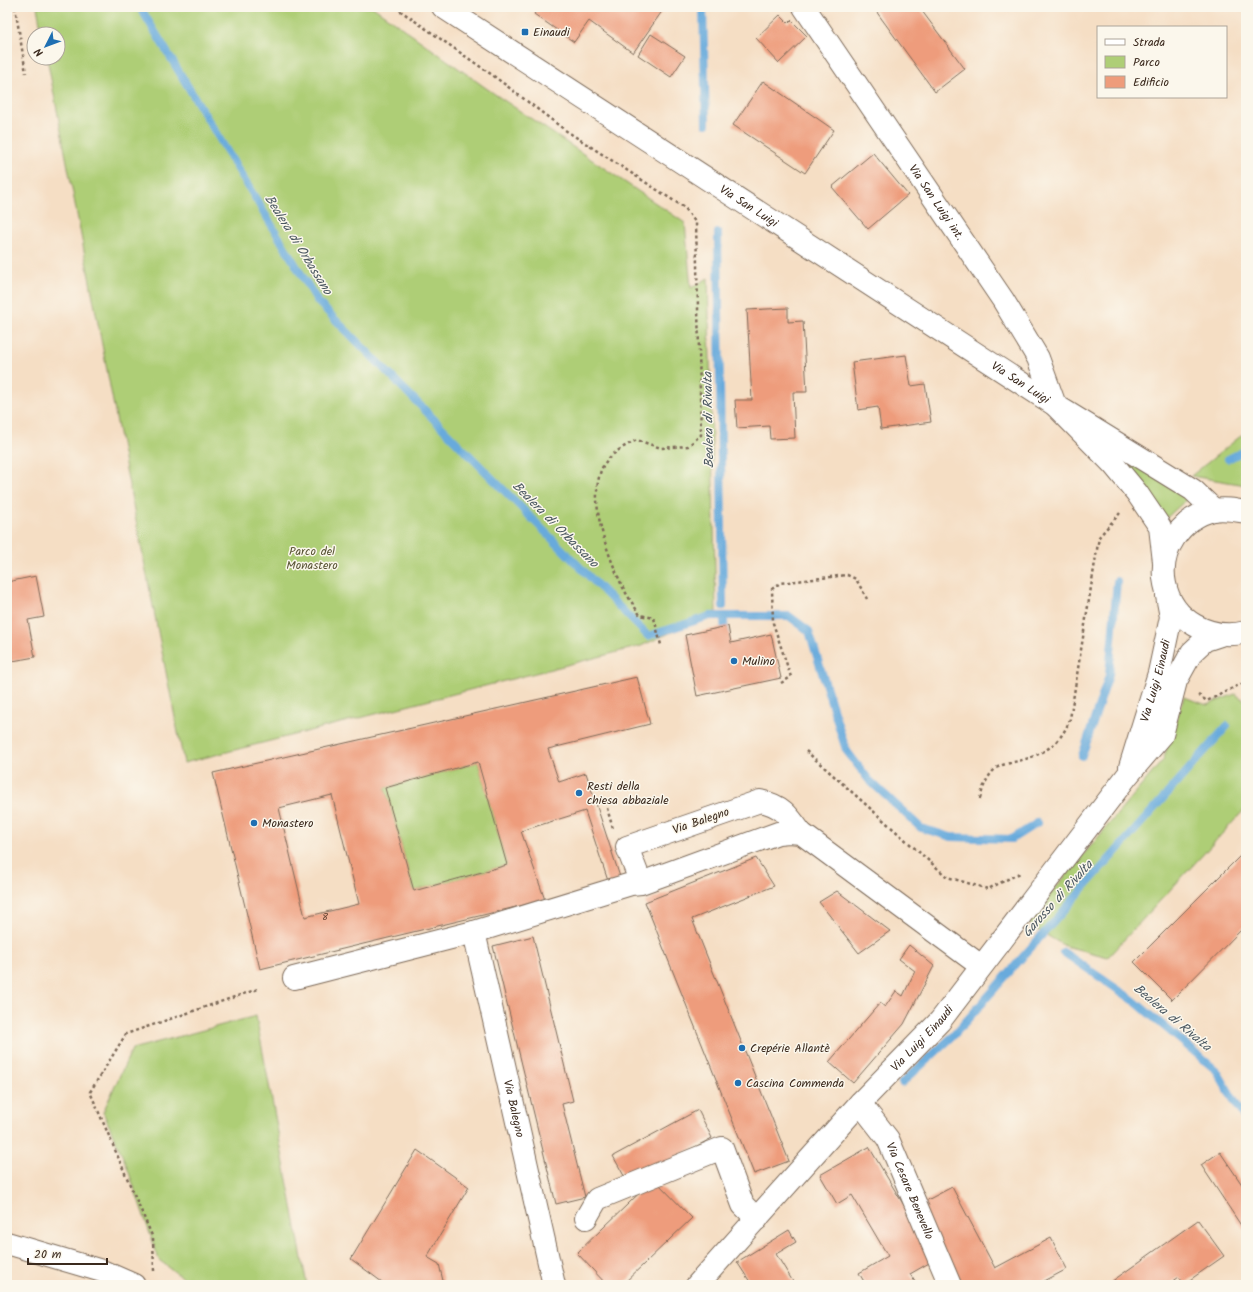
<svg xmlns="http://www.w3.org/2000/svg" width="1253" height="1292" font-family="Kalam,sans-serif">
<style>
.green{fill:#aece76;stroke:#747c4a}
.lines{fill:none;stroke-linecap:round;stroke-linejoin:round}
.stream{stroke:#67aadc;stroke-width:8}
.building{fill:#ee9c7b;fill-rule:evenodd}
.minor-casing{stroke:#7c6958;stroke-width:24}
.major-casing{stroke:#7c6958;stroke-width:24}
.path{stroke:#7c6958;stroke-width:2.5;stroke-dasharray:3 3;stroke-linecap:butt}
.minor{stroke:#fff;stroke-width:22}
.major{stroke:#fff;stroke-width:22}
.poi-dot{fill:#1f6fb2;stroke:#fbf7ec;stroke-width:1.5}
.labels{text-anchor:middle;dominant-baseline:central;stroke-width:3;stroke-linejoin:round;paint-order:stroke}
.number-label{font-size:10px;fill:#684635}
.poi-label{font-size:12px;fill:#3b2a1e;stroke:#fbf7ec;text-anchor:start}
.street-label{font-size:12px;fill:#3b2a1e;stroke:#fbf7ec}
.park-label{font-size:12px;fill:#585334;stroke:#fbf7ec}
.water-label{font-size:13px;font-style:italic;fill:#4a5760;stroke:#fbf7ec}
</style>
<rect width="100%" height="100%" fill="#fbf7ec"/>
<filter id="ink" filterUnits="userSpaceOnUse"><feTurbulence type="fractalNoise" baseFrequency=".025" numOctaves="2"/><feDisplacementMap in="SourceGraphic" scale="8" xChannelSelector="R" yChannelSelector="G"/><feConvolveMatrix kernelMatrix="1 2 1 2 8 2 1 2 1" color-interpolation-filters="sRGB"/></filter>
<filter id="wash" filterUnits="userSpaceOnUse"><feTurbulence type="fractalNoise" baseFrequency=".012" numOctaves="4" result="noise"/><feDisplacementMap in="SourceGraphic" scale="16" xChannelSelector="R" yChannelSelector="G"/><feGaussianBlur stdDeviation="0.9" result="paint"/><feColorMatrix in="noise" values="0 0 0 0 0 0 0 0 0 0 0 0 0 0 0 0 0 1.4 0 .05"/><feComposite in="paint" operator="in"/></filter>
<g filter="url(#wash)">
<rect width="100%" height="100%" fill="#f5dec4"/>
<!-- green -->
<g class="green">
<path d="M37,7H373L486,88L685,223L691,288L708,278L716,612L641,646L184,763L129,485L47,58H58V34H42Z"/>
<path d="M1246,434V485L1191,476L1242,435Z"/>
<path d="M1101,439L1187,499L1163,521Z"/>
<path d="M1235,694L1246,701V808L1108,957L1065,946L1026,923L1163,760L1184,697L1207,705Z"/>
<path d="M478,762L507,865L414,891L385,788Z"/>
<path d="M256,1016L307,1285H192L159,1260L126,1164L103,1112L132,1049Z"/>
</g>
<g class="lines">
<!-- stream -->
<g class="stream">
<path d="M140,7L318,302L648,636L710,616H789L809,631L846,750L869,780L921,828L951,837L1012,839L1037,823"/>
<path d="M703,7L706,124"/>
<path d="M718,233L723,606"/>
<path d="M1228,459L1246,450"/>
<path d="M724,622L726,637"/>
<path d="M1082,756L1109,675L1117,581"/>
<path d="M1063,952L1133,1000L1217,1071L1246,1121"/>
<path d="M902,1083L952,1037L1227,726"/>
</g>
</g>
<g id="blocks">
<!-- building -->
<g class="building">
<path d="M539,7H665L633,53L589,21L574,42L534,14Z"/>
<path d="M873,7H919L965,69L935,92Z"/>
<path d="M780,15L788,23L791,20L807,36L779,63L756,38Z"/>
<path d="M651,34L685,56L671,77L638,55Z"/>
<path d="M763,81L834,130L805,173L733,125Z"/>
<path d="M873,153L908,195L868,229L832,187Z"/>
<path d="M788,308V322L803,321L807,392H793L795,438L770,439L769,426L737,428L735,400H752L747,310Z"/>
<path d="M906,355L911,386L925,384L931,422L881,429L878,407L858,410L852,362Z"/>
<path d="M7,379L10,390H7Z"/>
<path d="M36,576L44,617L28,620L35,657L7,662V582Z"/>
<path d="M728,626L731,643L771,634L781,678L697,696L685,635Z"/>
<path d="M637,677L650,724L548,749L559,782L586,773L621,880L609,884L585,811L521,831L545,900L260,969L213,773ZM478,762L507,865L414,891L385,788ZM332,795L359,904L305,917L279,808Z"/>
<path d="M1246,850V925L1172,1000L1134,962Z"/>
<path d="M756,858L774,886L692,919L789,1161L754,1174L645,902Z"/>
<path d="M837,891L890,931L859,953L819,902Z"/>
<path d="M533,936L573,1101L562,1104L585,1197L556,1204L493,946Z"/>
<path d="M909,945L934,966L904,1024L853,1083L829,1062L880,1003L885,1007L896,991L903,996L915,971L899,959Z"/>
<path d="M698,1110L712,1138L628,1183L613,1156Z"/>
<path d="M869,1147L936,1259L910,1274L917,1285H866L859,1273L888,1256L852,1195L837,1204L820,1175Z"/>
<path d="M417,1150L469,1187L427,1257L439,1264L444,1285H386L351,1259Z"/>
<path d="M1220,1152L1245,1189L1246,1188V1233L1201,1165Z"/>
<path d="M654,1179L692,1218L622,1285H607L577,1253Z"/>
<path d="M952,1187L995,1268L1051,1238L1067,1269L1037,1285H961L918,1205Z"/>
<path d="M1198,1220L1224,1256L1184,1284L1179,1277L1168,1285H1113L1111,1282Z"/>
<path d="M789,1230L796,1242L776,1254L795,1285H752L737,1262Z"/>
</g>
</g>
</g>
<g filter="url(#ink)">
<use href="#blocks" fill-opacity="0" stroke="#7c6958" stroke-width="1"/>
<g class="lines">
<defs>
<g id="minor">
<path id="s1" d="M443,7L1055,405L1193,490L1214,510"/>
<path id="s2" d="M804,7L1003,300L1038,358L1055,405L1113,464L1137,493L1160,527L1164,562"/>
<path d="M801,833L981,966"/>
<path id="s3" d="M474,932L554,1285"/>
<path d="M294,978L474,932L631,884L641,883L778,833L789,832L801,833C789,816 782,805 760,801L627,847L641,883"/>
<path id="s4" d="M860,1103L888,1139L950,1285"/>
<path d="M586,1218L597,1199L722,1148L743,1205L757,1219"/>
<path d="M7,1243L102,1271L134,1285"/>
</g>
<g id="major">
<path d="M1246,512C1235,510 1224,508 1213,510C1181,518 1158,551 1165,584C1172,621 1211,641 1246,632"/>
<path id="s5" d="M1130,767L1159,673L1171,617L1167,596"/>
<path id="s6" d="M697,1285L860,1103L940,1021L1127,776L1162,735L1176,681L1192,652L1205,640L1220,635"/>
</g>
</defs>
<!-- minor casing -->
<use href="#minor" class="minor-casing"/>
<!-- major casing -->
<use href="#major" class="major-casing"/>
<!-- path -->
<g class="path">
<path d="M15,7L26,73"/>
<path d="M395,7L495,77L565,130L685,208L696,223L701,435L688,446L661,448L637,440C624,446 608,455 602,468C588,501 606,550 620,581C625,593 633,604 640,615L654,618L661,645"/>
<path d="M781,683L791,677L773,623L772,589L780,583L847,575L856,579L867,599"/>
<path d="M1198,695L1207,701L1241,684L1246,685"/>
<path d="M806,751L947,877L988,889L1022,872"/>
<path d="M980,799C983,787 986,778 995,769C1001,764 1011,763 1018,761C1043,755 1061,744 1070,719L1099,537L1120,513"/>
<path d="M607,808L613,829"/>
<path d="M154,1271L153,1238L90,1092L126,1034L258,989"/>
<path d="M7,1284L11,1285"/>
</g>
<!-- minor -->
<use href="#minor" class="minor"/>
<!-- major -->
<use href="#major" class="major"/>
</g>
</g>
<!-- markers -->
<g class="poi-dot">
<rect x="521" y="28" width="8" height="8" rx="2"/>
<circle cx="734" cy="661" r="4"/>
<circle cx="579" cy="793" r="4"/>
<circle cx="254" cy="823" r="4"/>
<circle cx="742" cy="1048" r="4"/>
<circle cx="738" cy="1083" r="4"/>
</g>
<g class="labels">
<!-- number labels -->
<g class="number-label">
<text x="325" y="917">8</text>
</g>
<!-- poi labels -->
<g class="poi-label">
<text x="533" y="32">Einaudi</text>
<text x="742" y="661">Mulino</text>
<text x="587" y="786">Resti della<tspan x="587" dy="14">chiesa abbaziale</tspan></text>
<text x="262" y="823">Monastero</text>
<text x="750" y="1048">Crepérie Allantè</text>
<text x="746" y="1083">Cascina Commenda</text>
</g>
<!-- street labels -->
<g class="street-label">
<text stroke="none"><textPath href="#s2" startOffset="236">Via San Luigi int.</textPath></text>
<text stroke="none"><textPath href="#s1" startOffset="365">Via San Luigi</textPath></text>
<text stroke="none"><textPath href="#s1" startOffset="689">Via San Luigi</textPath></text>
<text stroke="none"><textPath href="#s5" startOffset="90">Via Luigi Einaudi</textPath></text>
<text transform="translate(701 821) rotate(-19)">Via Balegno</text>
<text stroke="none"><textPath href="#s6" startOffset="334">Via Luigi Einaudi</textPath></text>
<text stroke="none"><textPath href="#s3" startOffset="181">Via Balegno</textPath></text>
<text stroke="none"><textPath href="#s4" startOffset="102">Via Cesare Benevello</textPath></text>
</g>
<!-- park labels -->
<g class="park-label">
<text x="312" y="551">Parco del<tspan x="312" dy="14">Monastero</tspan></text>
</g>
<!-- water labels -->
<g class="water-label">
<text transform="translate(298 245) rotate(58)">Bealera di Orbassano</text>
<text transform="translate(709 420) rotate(-91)">Bealera di Rivalta</text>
<text transform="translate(555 525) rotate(45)">Bealera di Orbassano</text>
<text transform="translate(1058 899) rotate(-48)">Garosso di Rivalta</text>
<text transform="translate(1172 1018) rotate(40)">Bealera di Rivalta</text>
</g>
</g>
<!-- margin -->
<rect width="1253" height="1292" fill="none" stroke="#fbf7ec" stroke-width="24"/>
<!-- legend -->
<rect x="1097" y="26" width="130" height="72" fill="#fbf7ec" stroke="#aea59a"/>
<rect x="1105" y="39" width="20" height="6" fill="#ffffff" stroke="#aea59a"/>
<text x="1133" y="46" font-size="12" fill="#3b2a1e">Strada</text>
<rect x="1105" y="56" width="20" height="12" fill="#aece76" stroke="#aea59a"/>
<text x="1133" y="66" font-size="12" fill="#3b2a1e">Parco</text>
<rect x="1105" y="76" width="20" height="12" fill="#ee9c7b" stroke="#aea59a"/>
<text x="1133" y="86" font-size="12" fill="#3b2a1e">Edificio</text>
<!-- north arrow -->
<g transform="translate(46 46) rotate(228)"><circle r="19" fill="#fbf7ec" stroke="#aea59a"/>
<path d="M0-3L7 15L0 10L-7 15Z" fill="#1f6fb2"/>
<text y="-6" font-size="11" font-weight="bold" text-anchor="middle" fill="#3b2a1e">N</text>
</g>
<!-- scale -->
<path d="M28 1258v6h79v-6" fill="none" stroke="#3b2a1e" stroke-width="2"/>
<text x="34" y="1258" font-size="12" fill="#3b2a1e" stroke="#fbf7ec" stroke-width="3" paint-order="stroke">20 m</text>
</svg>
